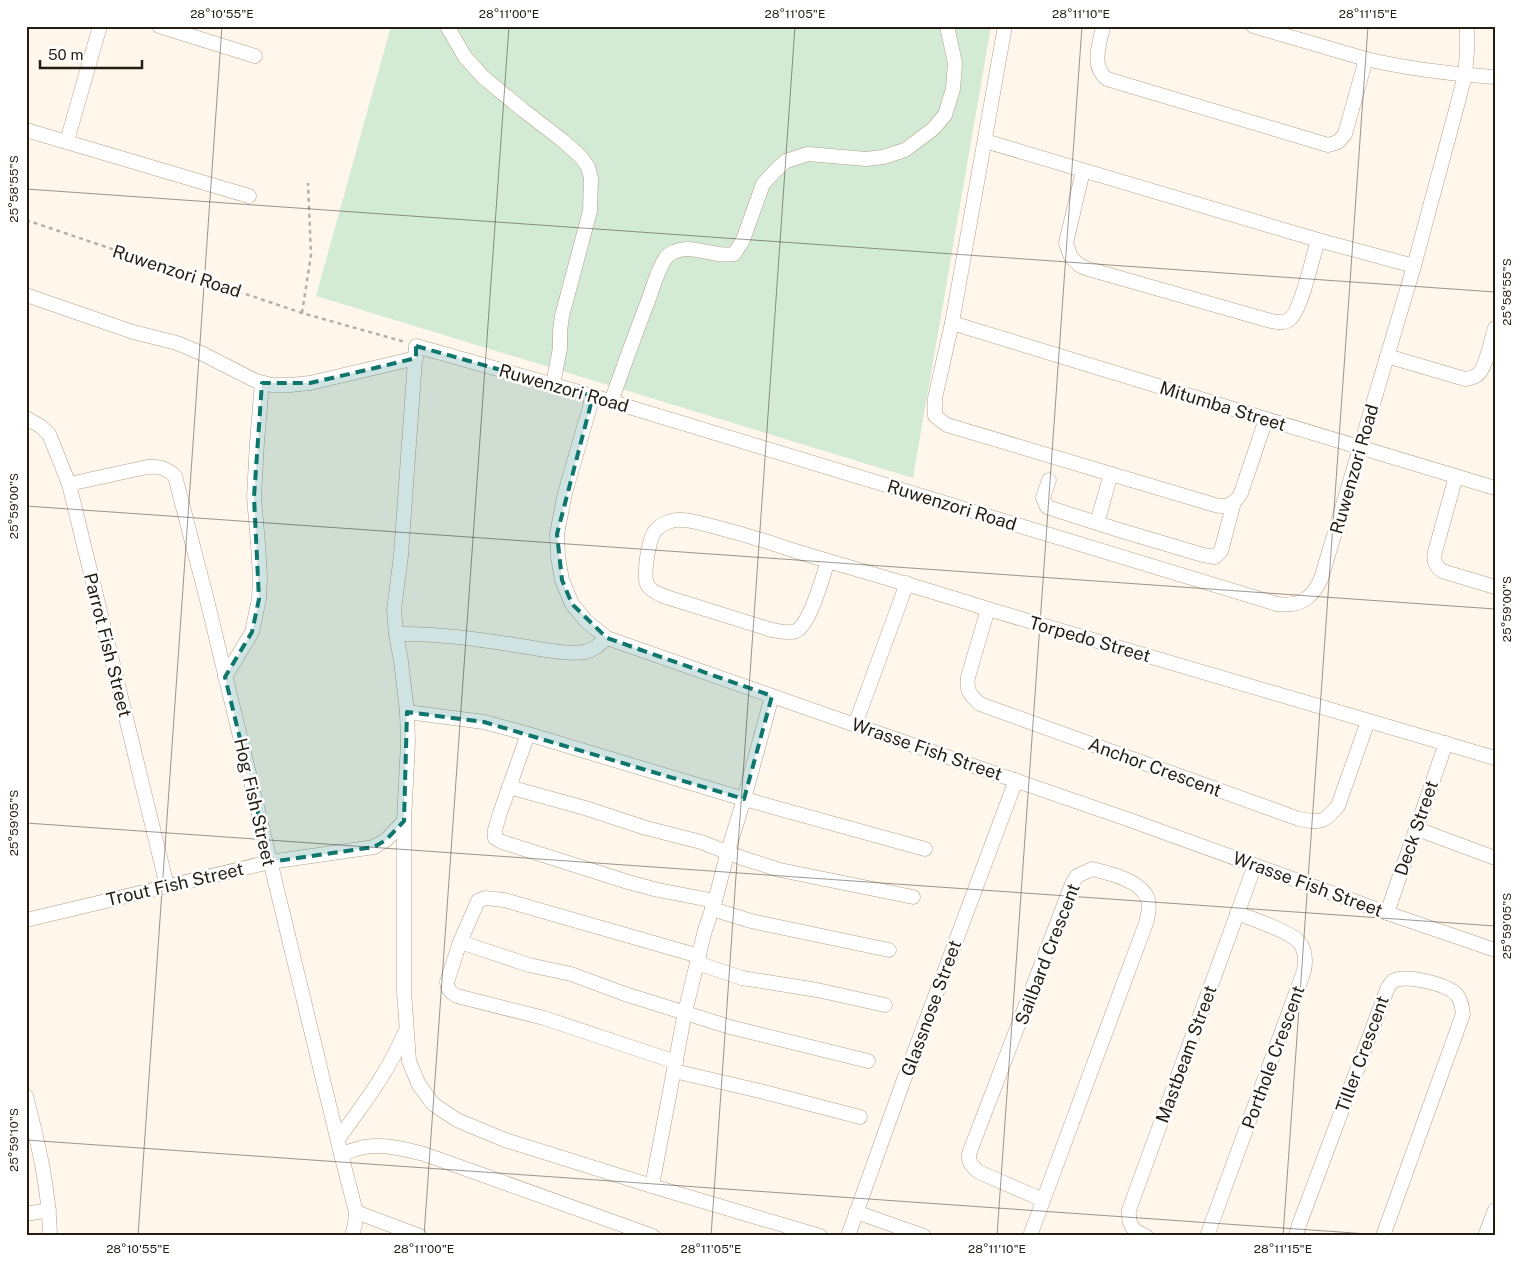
<svg xmlns="http://www.w3.org/2000/svg" width="1521" height="1262" font-family="'Public Sans',sans-serif">
<style>
.green{fill:#d3ebd5}
.lines{fill:none;stroke-linecap:round;stroke-linejoin:round}
.minor-casing{stroke:#b3a187;stroke-width:15}
.path{stroke:#b7afa4;stroke-width:2.5;stroke-dasharray:4 4;stroke-linecap:butt}
.minor{stroke:#fff;stroke-width:14}
.marked{fill:#0f766e;fill-opacity:0.2;stroke:#0f766e;stroke-width:4;stroke-dasharray:10 6;stroke-linejoin:round}
.ticks{fill:none;stroke:#241d13;stroke-width:1;stroke-opacity:0.45}
.labels{text-anchor:middle;dominant-baseline:central;stroke-width:5;stroke-linejoin:round;paint-order:stroke}
.street-label{font-size:18px;fill:#241d13;stroke:#fff}
.neatline{fill:none;stroke:#241d13;stroke-width:2}
.ticks-label{font-size:12px;text-anchor:middle;fill:#241d13}
</style>
<rect width="100%" height="100%" fill="#fff7ec"/>
<!-- green -->
<path class="green" d="M391,26H991L913,478L316,296Z"/>
<g class="lines">
<defs>
<g id="minor">
<path d="M159,26L255,56"/>
<path d="M447,26L465,57L483,77L523,110L562,140L581,157L588,167L591,178L590,211L562,316L560,331V348L553,384"/>
<path d="M1005,26L952,323L935,398V416L947,425L1215,505C1227,508 1235,504 1241,493L1266,419"/>
<path d="M1103,26C1100,44 1090,66 1107,79L1328,145L1338,142L1345,134L1366,59"/>
<path d="M1253,26L1366,59C1409,69 1451,74 1495,77"/>
<path d="M26,130L249,196"/>
<path d="M67,141L100,26"/>
<path d="M985,141L1318,240L1414,266"/>
<path d="M1083,171L1066,243L1071,257L1079,265L1085,268L1271,321C1277,322 1284,324 1290,319C1301,311 1313,256 1318,240"/>
<path d="M26,295L133,332L177,343L201,353L256,381L272,385H290L310,383L416,358"/>
<path d="M952,323L1266,419L1495,488"/>
<path d="M1387,356L1465,379C1470,378 1473,378 1477,375C1486,369 1491,340 1495,328"/>
<path d="M593,396L565,493L557,534L558,557L562,580L572,604L586,621L607,638L855,725L1127,819L1387,913L1495,950"/>
<path d="M611,402C623,368 635,335 648,301C653,288 657,271 665,259C667,256 671,253 674,252C693,243 714,258 734,254L743,240L763,184L776,170L786,161L808,154L866,159L883,157L905,150L933,129L945,115L953,89L955,63L947,26"/>
<path d="M26,418L40,426L49,434L69,484L167,886"/>
<path d="M1456,476L1435,552C1433,560 1435,566 1442,571L1495,587"/>
<path d="M1049,480L1043,498L1047,507L1097,523L1111,474"/>
<path d="M69,484L147,467C160,466 166,468 175,476L207,600L341,1154L356,1212L355,1224L352,1236"/>
<path d="M1097,523L1119,530L1203,555L1215,557L1221,551L1234,502"/>
<path d="M828,561C822,578 811,623 796,631C789,634 779,631 772,630L663,596C658,593 651,591 648,586C642,576 649,539 655,531C662,523 673,519 682,520C692,520 702,524 712,526C739,533 766,541 792,550C857,570 923,588 988,609L1495,758"/>
<path d="M988,609L968,677C966,691 970,695 980,704L1299,819C1320,823 1324,823 1338,806L1368,721"/>
<path d="M396,634C436,633 476,639 515,645C536,648 564,655 585,652C594,650 600,644 607,638"/>
<path d="M225,677L252,632L259,599L260,577L258,544L254,497L257,442L262,383"/>
<path d="M407,712L484,722L528,734L744,799L925,849"/>
<path d="M855,725L907,583"/>
<path d="M528,734L500,813L495,830V838L502,842L628,882L658,890L715,901"/>
<path d="M509,787L585,808L646,828L701,842L742,858L780,870L913,897"/>
<path d="M1417,829L1495,858"/>
<path d="M712,909L751,921L889,950"/>
<path d="M1387,913L1446,743"/>
<path d="M26,920L270,862L374,847L386,840L404,821"/>
<path d="M460,942L529,965L571,974L625,994L730,1027L868,1061"/>
<path d="M697,963L742,978L817,990L885,1005"/>
<path d="M676,1062L544,1018L457,996C450,992 448,990 447,982L460,942L478,901L485,898L504,900L699,956"/>
<path d="M674,1071L764,1092L860,1117"/>
<path d="M26,1096C38,1143 49,1187 50,1236"/>
<path d="M338,1139C363,1105 389,1071 405,1032"/>
<path d="M341,1154C348,1152 356,1149 364,1147C384,1144 405,1149 424,1154L653,1236"/>
<path d="M652,1186L685,1012L705,930L715,901L728,851L744,799L772,696"/>
<path d="M356,1212L420,1236"/>
<path d="M856,1212L924,1236"/>
<path d="M26,1214L49,1210"/>
<path d="M820,1236L652,1186L505,1140L457,1120L433,1104L419,1085L409,1061L404,991V821L408,742L407,712L401,661L396,634L394,610L401,555L416,346L593,396L1277,604C1299,607 1312,599 1321,579L1414,266L1457,106L1465,75L1467,52V26"/>
<path d="M848,1236L902,1085L1016,780"/>
<path d="M1030,1236L1146,923C1148,916 1150,908 1148,900C1143,881 1109,873 1092,869L1077,876L1072,884L969,1154C968,1163 973,1167 979,1172L1043,1200"/>
<path d="M1146,1236C1132,1231 1128,1224 1129,1210L1255,865"/>
<path d="M1207,1236L1304,971C1306,960 1306,949 1298,941C1287,930 1252,919 1237,913"/>
<path d="M1296,1236L1299,1225L1388,987C1389,986 1392,982 1393,981C1407,974 1447,984 1457,995C1461,1000 1462,1007 1463,1014L1383,1236"/>
<path d="M1485,1236L1495,1210"/>
</g>
</defs>
<!-- minor casing -->
<use href="#minor" class="minor-casing"/>
<!-- path -->
<g class="path">
<path d="M26,220L302,313L405,342"/>
<path d="M302,313L311,255L308,183"/>
</g>
<!-- minor -->
<use href="#minor" class="minor"/>
</g>
<!-- marked area -->
<path class="marked" d="M416,346L593,396L557,534L562,580L572,604L607,638L772,696L744,799L484,722L407,712L404,821L386,840L374,847L270,862L225,677L252,632L259,599L254,497L262,383H310L375,368L416,358Z"/>
<!-- ticks -->
<path class="ticks" d="M26,189L1495,292M26,506L1495,609M26,823L1495,926M26,1140L1397,1236M138,1236L222,26M424,1236L509,26M711,1236L795,26M997,1236L1082,26M1283,1236L1368,26"/>
<g class="labels">
<!-- street labels -->
<g class="street-label">
<text transform="translate(177 271) rotate(18)">Ruwenzori Road</text>
<text transform="translate(564 388) rotate(16)">Ruwenzori Road</text>
<text transform="translate(1223 406) rotate(17)">Mitumba Street</text>
<text transform="translate(1354 469) rotate(-74)">Ruwenzori Road</text>
<text transform="translate(952 505) rotate(17)">Ruwenzori Road</text>
<text transform="translate(1090 639) rotate(16)">Torpedo Street</text>
<text transform="translate(108 645) rotate(76)">Parrot Fish Street</text>
<text transform="translate(927 749) rotate(19)">Wrasse Fish Street</text>
<text transform="translate(1155 767) rotate(20)">Anchor Crescent</text>
<text transform="translate(255 802) rotate(77)">Hog Fish Street</text>
<text transform="translate(1416 828) rotate(-71)">Deck Street</text>
<text transform="translate(175 884) rotate(-13)">Trout Fish Street</text>
<text transform="translate(1308 884) rotate(20)">Wrasse Fish Street</text>
<text transform="translate(1047 954) rotate(-69)">Sailbard Crescent</text>
<text transform="translate(931 1008) rotate(-70)">Glassnose Street</text>
<text transform="translate(1186 1054) rotate(-70)">Mastbeam Street</text>
<text transform="translate(1362 1054) rotate(-70)">Tiller Crescent</text>
<text transform="translate(1273 1057) rotate(-70)">Porthole Crescent</text>
</g>
</g>
<!-- border -->
<rect width="1521" height="1262" fill="none" stroke="#ffffff" stroke-width="55"/>
<!-- scale -->
<path d="M40 60v8h102v-8" fill="none" stroke="#241d13" stroke-width="2.5"/>
<text x="48" y="60" font-size="15" fill="#241d13" stroke="#ffffff" stroke-width="4" paint-order="stroke">50 m</text>
<rect x="28" y="28" width="1466" height="1206" class="neatline"/>
<g class="ticks-label">
<text x="222" y="18">28°10'55"E</text>
<text x="509" y="18">28°11'00"E</text>
<text x="795" y="18">28°11'05"E</text>
<text x="1081" y="18">28°11'10"E</text>
<text x="1368" y="18">28°11'15"E</text>
<text transform="translate(14 189) rotate(-90)" y="4">25°58'55"S</text>
<text transform="translate(1507 292) rotate(-90)" y="4">25°58'55"S</text>
<text transform="translate(14 506) rotate(-90)" y="4">25°59'00"S</text>
<text transform="translate(1507 609) rotate(-90)" y="4">25°59'00"S</text>
<text transform="translate(14 823) rotate(-90)" y="4">25°59'05"S</text>
<text transform="translate(1507 926) rotate(-90)" y="4">25°59'05"S</text>
<text transform="translate(14 1140) rotate(-90)" y="4">25°59'10"S</text>
<text x="138" y="1253">28°10'55"E</text>
<text x="424" y="1253">28°11'00"E</text>
<text x="711" y="1253">28°11'05"E</text>
<text x="997" y="1253">28°11'10"E</text>
<text x="1283" y="1253">28°11'15"E</text>
</g>
</svg>
